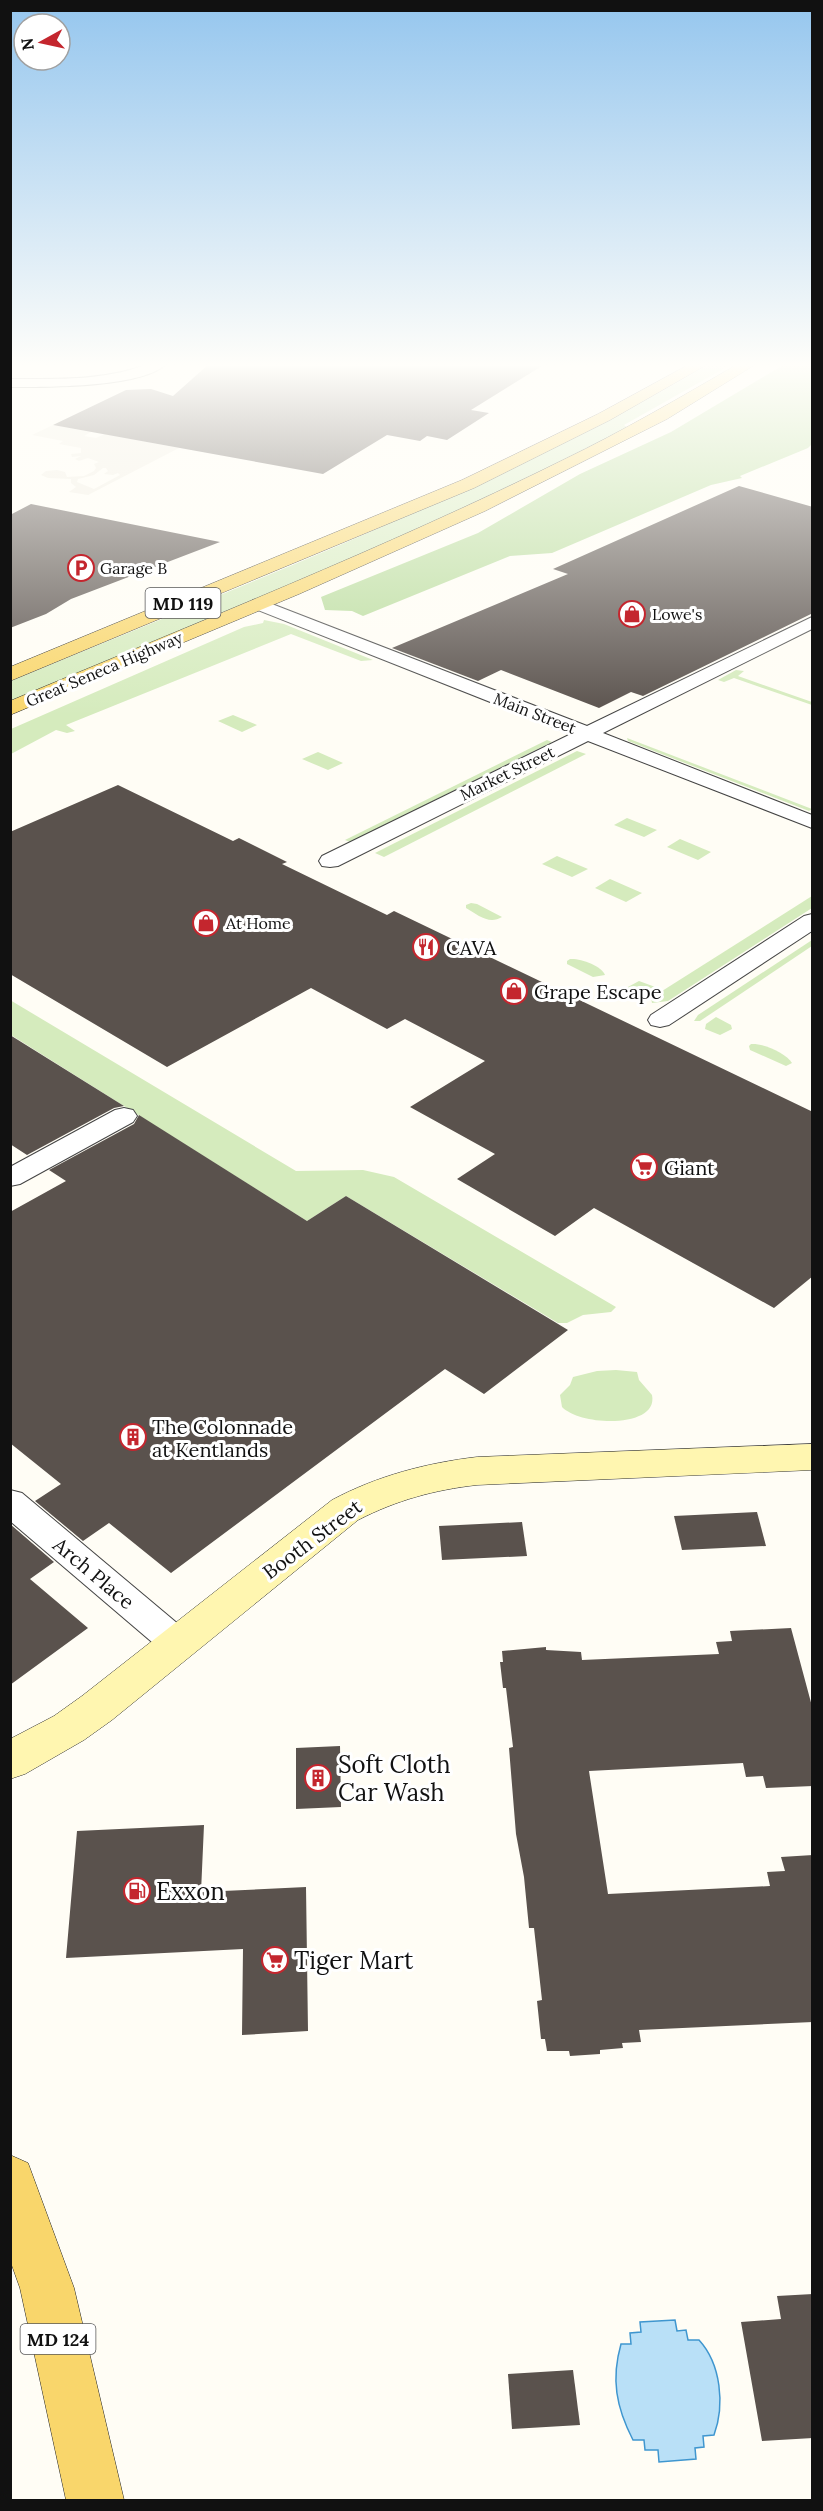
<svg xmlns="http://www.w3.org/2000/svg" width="823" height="2511" font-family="Lora,serif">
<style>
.green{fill:#d5ebbd}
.forest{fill:#b9dc9c}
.plaza{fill:#f1ede2;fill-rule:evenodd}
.water{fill:#b9e0f7;stroke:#3f96cf;stroke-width:1.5}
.building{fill:#5a524d}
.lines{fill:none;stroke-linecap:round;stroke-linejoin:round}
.street-casing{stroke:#444;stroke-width:2}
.secondary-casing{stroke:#333;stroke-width:1}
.primary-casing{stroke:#222;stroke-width:1}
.street{fill:#fff;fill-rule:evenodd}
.secondary{fill:#fff6b0;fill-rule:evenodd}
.primary{fill:#f9d66b;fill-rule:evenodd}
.labels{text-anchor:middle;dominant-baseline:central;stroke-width:6;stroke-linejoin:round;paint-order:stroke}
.far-poi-label{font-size:16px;fill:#111;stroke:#fff;text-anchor:start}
.far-street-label{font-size:16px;fill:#111;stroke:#fff}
.shield{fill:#fff;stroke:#585858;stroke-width:1.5}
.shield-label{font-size:18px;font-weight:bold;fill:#111}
.poi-label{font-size:20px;fill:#111;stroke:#fff;text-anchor:start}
.street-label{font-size:20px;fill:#111;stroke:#fff}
.near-poi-label{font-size:24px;fill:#111;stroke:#fff;text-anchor:start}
</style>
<rect width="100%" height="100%" fill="#fffdf5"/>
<!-- green -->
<g class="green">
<path d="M710,364H732L624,425L628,428C428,531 218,614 11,702V681C247,583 488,492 710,364Z"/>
<path d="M264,620L284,624L373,660L361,661L291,634L66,725L75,731L67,733L56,730L11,754V729L244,627L263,623Z"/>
<path d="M736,670L744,671L738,676L812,702V705L734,678L724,682L718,680Z"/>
<path d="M233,715L257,725L242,732L218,721Z"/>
<path d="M627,738L812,809L809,811L628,741Z"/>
<path d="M547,740L552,742L350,842L345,840Z"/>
<path d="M577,751L586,754L384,857L375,853Z"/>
<path d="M318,752L343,763L328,770L302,759Z"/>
<path d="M627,818L657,830L644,837L614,825Z"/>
<path d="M680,839L711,852L698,860L667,847Z"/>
<path d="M557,856L588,869L572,877L542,864Z"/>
<path d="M610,879L642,893L626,902L595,888Z"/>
<path d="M812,896V908L668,1001L652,1003L651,998Z"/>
<path d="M471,903L477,904L502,917C489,925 478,915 466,908V905Z"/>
<path d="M812,940V946L700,1021H694L698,1015Z"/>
<path d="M570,959C580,958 602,966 605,975L593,977L567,964V961Z"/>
<path d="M639,981L658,988C645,996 637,1000 624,991L626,988Z"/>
<path d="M10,1000L296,1171L363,1170L394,1177L616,1307L611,1312L583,1315L567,1323H558L346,1196L307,1221L11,1035Z"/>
<path d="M716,1017L731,1025L732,1029L720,1035L705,1029L706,1024Z"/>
<path d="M751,1044C763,1043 786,1053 792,1063L786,1066L750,1050L749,1046Z"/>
<path d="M616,1370L637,1372L639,1380L652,1395C659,1428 582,1427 562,1407L560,1395L570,1385L573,1377L597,1371Z"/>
</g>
<!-- forest -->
<path class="forest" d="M785,364H812V444L808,448L740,476L742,478L711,485L552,553L510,556L363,616L352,611L325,610L321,597L478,533L580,474L671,432Z"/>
<!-- plaza -->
<path class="plaza" d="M53,425L91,432L84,436L96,438L105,434L179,448L88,495L69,492L76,487L71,483V479L48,478L41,475L46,471L57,470L65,472L67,477L84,476L94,471L96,468L94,464L99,462L88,458L79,461L75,459L81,456L72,457L71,454L81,453V448L59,444L63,441L32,435ZM103,468H106L108,471L104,474L113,475L118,473L120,475L94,489L77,482L78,479L94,475Z"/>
<!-- water -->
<path class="water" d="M675,2320L677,2331L686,2330L688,2340H699C721,2364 725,2405 714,2435L703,2436L704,2447L695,2448L696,2459L659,2462L658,2450H645L644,2440H633C616,2407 611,2379 621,2344H631L630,2333L641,2332L640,2322Z"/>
<!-- building -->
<g class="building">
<path d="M209,364H545L471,410L489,413L447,440L427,436L420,441L387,435L323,474L53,425L126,390L151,389L173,396Z"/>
<path d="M739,486L813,507V613L643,696L631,692L599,708L501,670L478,681L392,648L568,574L553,569Z"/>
<path d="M31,504L220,542L71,599L46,614L10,628V515Z"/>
<path d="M118,785L233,841L239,838L287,862L282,864L387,915L394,911L813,1112V1276L774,1308L594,1208L555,1236L457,1179L495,1154L410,1107L485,1061L405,1019L387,1029L311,988L167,1067L10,974V832Z"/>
<path d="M10,1035L124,1106L114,1108L27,1155L10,1144Z"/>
<path d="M139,1115L307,1221L346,1196L568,1330L484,1394L445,1369L171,1573L109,1523L83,1541L35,1501L61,1484L10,1443V1212L66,1181L49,1170L134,1124Z"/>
<path d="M757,1512L766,1546L682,1550L674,1516Z"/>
<path d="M522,1522L527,1556L442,1560L439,1526Z"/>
<path d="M10,1524L54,1562L30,1579L88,1628L10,1685Z"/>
<path d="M791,1628L813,1710V1786L766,1788L763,1776L746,1777L743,1763L589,1771L608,1894L770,1886L767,1872L785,1871L781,1857L813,1855V2022L639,2030L641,2042L622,2043L623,2048L600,2050V2054L570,2056L569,2051H547L545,2039H541L537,2001L542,2000L534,1928H529L524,1877L516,1834L509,1748L513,1747L506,1688H503L500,1662H503L502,1651L546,1647V1650L581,1652L582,1660L719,1654L716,1642L732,1641L730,1631Z"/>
<path d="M340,1746L341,1807L296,1809V1748Z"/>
<path d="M204,1825L201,1892L306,1887L308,2031L242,2035L243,1949L66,1958L77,1831Z"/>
<path d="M813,2294V2438L762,2441L741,2322L781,2319L777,2296Z"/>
<path d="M573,2370L580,2425L512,2429L508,2374Z"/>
</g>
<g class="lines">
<defs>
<g id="street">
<path d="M148,364H166C142,388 45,387 10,387V379C56,379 105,381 148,364Z"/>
<path d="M259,599L587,726L812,617V629L603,733L812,815V828L588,741L338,866L330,867L322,866L319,861L322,856L571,734L253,608L250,604L253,600Z"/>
<path d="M812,914V931L669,1025L660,1027L651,1025L648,1020L651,1015L804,916Z"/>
<path d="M124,1108L133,1110L137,1116L133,1122L20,1184L10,1186V1167L115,1110Z"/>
<path d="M10,1490L22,1493L190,1634L196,1644L190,1654L178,1658L166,1654L10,1521Z"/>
</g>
<path id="secondary" d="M812,1444V1470L477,1485C434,1490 397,1500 358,1520L112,1720L84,1740L25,1774L10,1779V1739L54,1716L82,1696L332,1500C377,1476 426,1463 477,1457Z"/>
<g id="primary">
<path d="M690,364H708L610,420L474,488L10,681V667L462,480L598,414Z"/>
<path d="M738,364H756L667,419L485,511L299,594L10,715V701C196,623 383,549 563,460C623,431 681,397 738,364Z"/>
<path d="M10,2155L28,2163L74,2288L124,2500H66L20,2288L10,2260Z"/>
</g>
</defs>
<!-- street casing -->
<use href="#street" class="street-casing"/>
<!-- secondary casing -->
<use href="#secondary" class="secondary-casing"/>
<!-- primary casing -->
<use href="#primary" class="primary-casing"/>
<!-- street -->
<use href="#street" class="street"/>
<!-- secondary -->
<use href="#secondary" class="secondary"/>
<!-- primary -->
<use href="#primary" class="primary"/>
</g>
<!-- sky -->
<linearGradient id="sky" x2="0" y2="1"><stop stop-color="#95c6ee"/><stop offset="0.51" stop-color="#fffefa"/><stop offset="1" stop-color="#fffefa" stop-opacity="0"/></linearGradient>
<rect width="823" height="716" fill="url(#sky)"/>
<!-- icons -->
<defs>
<symbol id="parking-ring" viewBox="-11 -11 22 22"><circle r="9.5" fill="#fff" stroke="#c4262e" stroke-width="1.5"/><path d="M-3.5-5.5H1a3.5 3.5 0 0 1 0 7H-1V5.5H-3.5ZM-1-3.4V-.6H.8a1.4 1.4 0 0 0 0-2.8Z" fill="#c4262e"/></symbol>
<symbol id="shop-ring" viewBox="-11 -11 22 22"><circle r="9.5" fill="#fff" stroke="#c4262e" stroke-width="1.5"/><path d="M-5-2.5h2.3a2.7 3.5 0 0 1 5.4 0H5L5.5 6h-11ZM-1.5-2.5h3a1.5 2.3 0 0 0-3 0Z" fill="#c4262e"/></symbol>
<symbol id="restaurant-ring" viewBox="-11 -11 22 22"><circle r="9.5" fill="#fff" stroke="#c4262e" stroke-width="1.5"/><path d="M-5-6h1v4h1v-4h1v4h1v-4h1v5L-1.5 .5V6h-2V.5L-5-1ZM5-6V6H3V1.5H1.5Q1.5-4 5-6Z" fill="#c4262e"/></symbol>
<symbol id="supermarket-ring" viewBox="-11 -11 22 22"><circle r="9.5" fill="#fff" stroke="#c4262e" stroke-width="1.5"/><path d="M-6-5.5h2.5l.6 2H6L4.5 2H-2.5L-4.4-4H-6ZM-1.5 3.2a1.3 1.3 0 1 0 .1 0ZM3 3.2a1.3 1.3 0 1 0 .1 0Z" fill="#c4262e"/></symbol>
<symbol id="building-ring" viewBox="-11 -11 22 22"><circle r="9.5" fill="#fff" stroke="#c4262e" stroke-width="1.5"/><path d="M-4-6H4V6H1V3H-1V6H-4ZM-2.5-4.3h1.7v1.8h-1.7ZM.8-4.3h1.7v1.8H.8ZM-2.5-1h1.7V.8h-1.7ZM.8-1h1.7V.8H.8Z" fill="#c4262e"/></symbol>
<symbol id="fuel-ring" viewBox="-11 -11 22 22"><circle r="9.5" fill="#fff" stroke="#c4262e" stroke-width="1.5"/><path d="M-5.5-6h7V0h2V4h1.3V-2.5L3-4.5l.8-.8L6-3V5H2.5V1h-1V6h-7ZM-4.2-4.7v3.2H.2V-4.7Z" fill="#c4262e"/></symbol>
</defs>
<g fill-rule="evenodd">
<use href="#parking-ring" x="66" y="553" width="30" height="30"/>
<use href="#shop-ring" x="617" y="599" width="30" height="30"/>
<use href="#shop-ring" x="191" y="908" width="30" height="30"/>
<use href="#restaurant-ring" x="411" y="932" width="30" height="30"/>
<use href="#shop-ring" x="499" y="976" width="30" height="30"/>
<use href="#supermarket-ring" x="629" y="1152" width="30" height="30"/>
<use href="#building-ring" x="118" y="1422" width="30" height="30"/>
<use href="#building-ring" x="303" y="1763" width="30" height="30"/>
<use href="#fuel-ring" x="122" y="1876" width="30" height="30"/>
<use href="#supermarket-ring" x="260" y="1945" width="30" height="30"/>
</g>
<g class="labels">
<!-- far-poi labels -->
<g class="far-poi-label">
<text x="100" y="568">Garage B</text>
<text x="652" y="614">Lowe's</text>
<text x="226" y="923">At Home</text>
</g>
<!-- far-street labels -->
<g class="far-street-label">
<text transform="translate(104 669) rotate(-23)">Great Seneca Highway</text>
<text transform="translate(535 713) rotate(21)">Main Street</text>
<text transform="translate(507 773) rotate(-26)">Market Street</text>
</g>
<!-- shield labels -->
<g class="shield">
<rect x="145.5" y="588" width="75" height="30" rx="4.5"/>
<rect x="20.5" y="2324" width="75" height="30" rx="4.5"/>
</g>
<g class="shield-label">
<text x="183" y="603">MD 119</text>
<text x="58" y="2339">MD 124</text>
</g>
<!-- poi labels -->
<g class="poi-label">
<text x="446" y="947">CAVA</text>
<text x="534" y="991">Grape Escape</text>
<text x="664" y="1167">Giant</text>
<text x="152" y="1426">The Colonnade<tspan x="152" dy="23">at Kentlands</tspan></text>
</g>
<!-- street labels -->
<g class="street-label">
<text transform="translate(312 1539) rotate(-37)">Booth Street</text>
<text transform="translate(94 1573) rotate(40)">Arch Place</text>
</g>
<!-- near-poi labels -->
<g class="near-poi-label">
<text x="338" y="1764">Soft Cloth<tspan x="338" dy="28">Car Wash</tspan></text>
<text x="156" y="1891">Exxon</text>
<text x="294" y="1960">Tiger Mart</text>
</g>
</g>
<!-- border -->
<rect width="823" height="2511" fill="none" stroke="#111111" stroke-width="24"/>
<!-- north arrow -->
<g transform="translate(42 42) rotate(262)"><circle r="28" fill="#ffffff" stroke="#a0a0a0" stroke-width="1.5"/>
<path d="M0-4.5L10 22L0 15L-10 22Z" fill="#c4262e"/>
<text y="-9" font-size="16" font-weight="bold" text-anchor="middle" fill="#111111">N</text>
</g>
</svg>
